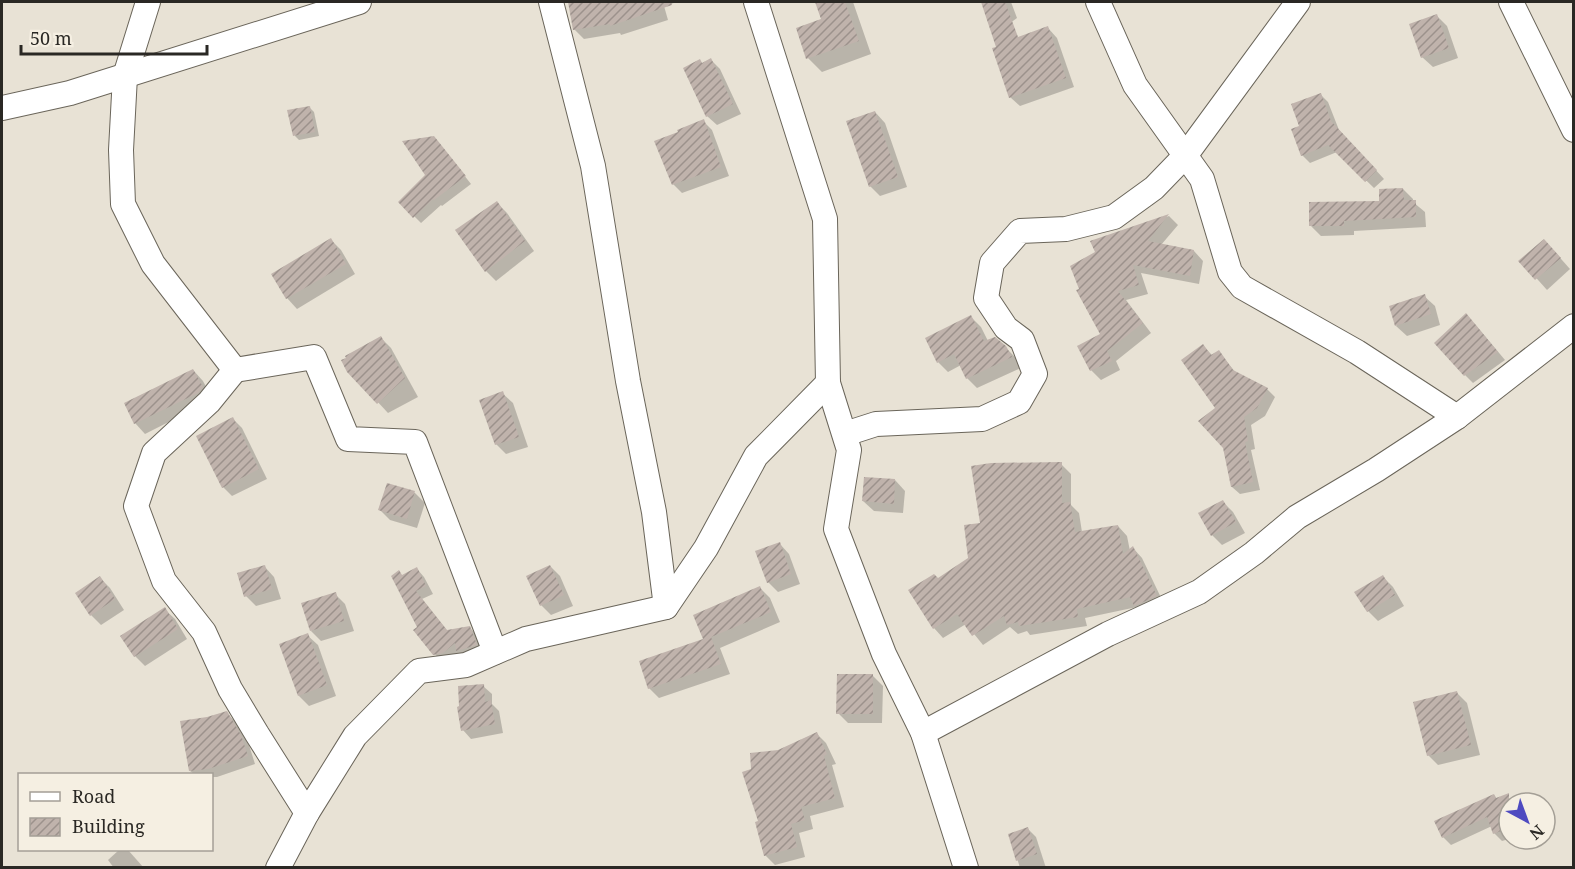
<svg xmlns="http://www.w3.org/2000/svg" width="1575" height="869" font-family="'Noto Serif',serif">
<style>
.shadow{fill:#0003}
.building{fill:url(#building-hatch)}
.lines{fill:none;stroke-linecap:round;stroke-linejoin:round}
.minor-casing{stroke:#6a655a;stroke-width:26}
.minor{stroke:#fff;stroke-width:24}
</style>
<defs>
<pattern id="building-hatch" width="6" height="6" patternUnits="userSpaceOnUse" patternTransform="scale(1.5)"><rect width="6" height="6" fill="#c0b3ac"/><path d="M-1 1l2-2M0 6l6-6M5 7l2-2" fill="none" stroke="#9c928c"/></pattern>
</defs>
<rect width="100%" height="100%" fill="#e8e2d5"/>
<!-- shadow -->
<g class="shadow">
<path d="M573,2H677L664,6L668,20L621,35L620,33L584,39L574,29Z"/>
<path d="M817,2H853L871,54L822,72L808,58L823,20Z"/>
<path d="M982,2H1011L1017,18L999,31L989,21Z"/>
<path d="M1437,16L1447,26L1458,58L1433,67L1422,57Z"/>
<path d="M1048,28L1057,38L1074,87L1020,106L1010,97Z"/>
<path d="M711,60L720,69L741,114L717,125L707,116L703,64Z"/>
<path d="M1321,95L1328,102L1339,130L1384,179L1374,188L1337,152L1310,163L1302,155L1301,127Z"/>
<path d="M309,107L314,112L319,136L299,140L295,136Z"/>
<path d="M875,112L885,123L907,187L880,196L870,186Z"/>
<path d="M703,121L712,130L729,176L682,193L673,184Z"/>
<path d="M434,137L471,184L442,206L441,205L421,223L400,202L427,176Z"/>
<path d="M1403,189L1413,199V202L1425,212L1426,227L1354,231V235L1321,236L1311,226L1381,202Z"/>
<path d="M497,203L507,213L534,251L496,281L486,271Z"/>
<path d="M1169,216L1178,225L1161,245L1194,251L1203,261L1199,284L1141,273L1148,294L1126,300L1151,333L1116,361L1120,370L1101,380L1091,370L1079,346L1102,335L1081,289L1097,253L1092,242Z"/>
<path d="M331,240L341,250L355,274L297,309L287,298L273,274Z"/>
<path d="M1554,251L1570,269L1547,290L1521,261Z"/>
<path d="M1424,296L1435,306L1440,325L1407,336L1396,326Z"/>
<path d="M971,317L981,327L988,341L1005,347L1016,358L1021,368L977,388L967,378L961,365L948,372L938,362Z"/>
<path d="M1474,323L1505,360L1473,383L1465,375Z"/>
<path d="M381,338L391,348L418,397L388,413L349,371L348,359Z"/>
<path d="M1203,346L1213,356L1219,352L1236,373L1267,389L1275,397L1265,416L1251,425L1255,449L1251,450L1260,490L1240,494L1232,487Z"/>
<path d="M193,370L203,381L212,398L208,402L145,434L135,423L126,404Z"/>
<path d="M502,393L513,403L528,447L506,454L496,444Z"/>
<path d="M233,419L242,428L267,479L232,496L223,487Z"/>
<path d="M1061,464L1071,474V505L1079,513L1082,532L1118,526L1127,536L1130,551L1133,548L1142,558L1165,606L1145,615L1137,607L1085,618L1087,626L1030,635L1027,631L1018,634L1010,627L983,645L966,624L943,638L934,628L938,580L970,559L982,525Z"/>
<path d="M895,480L905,491L903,513L874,511L863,501Z"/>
<path d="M388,484L415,493L425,503L417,528L390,520L380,510Z"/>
<path d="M1223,502L1233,512L1245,533L1222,545L1212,535Z"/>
<path d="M779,543L789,554L800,584L778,592L768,582Z"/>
<path d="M264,566L274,577L281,599L256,606L246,596Z"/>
<path d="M550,566L560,576L573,606L551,615L541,605Z"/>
<path d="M417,569L424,577L433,594L422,599L448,632L469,627L477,635L483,652L465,658L460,653L451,660L442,662L435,654L419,627L402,576Z"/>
<path d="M1383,577L1393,587L1404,606L1378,621L1368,611Z"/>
<path d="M100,578L110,588L124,610L101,625L91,615Z"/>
<path d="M760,588L770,598L780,622L720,648L730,674L659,698L649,688L705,640Z"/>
<path d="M335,594L345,604L354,631L321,641L311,631Z"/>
<path d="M164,609L175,619L187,639L145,666L135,656Z"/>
<path d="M307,635L318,645L336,696L309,706L299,696Z"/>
<path d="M873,676L883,686L882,723H848L838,713Z"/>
<path d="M483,686L492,694V704L499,711L503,733L471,739L463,730Z"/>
<path d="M1457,693L1467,703L1480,755L1438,765L1428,755Z"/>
<path d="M226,713L235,721L249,745L255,764L217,777H212V774H194L190,771L207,719Z"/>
<path d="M816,733L826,743L836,764L832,765L844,807L810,816L813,829L799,833L805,857L775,865L765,855L753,770L778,751Z"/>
<path d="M1494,795L1497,799L1505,796L1512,803H1509V839L1502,841L1494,833L1492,826L1451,845L1443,837Z"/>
<path d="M1028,829L1036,837L1046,868H1020L1010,835Z"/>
<path d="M119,850H128L144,868H114L108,860Z"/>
</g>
<!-- building -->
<g class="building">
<path d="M568,2H671L672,5L610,26V24L573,30Z"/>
<path d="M815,2H845L859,41L806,59L796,28L821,19Z"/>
<path d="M981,2H1005L1018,37L1048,26L1066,78L1009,98L992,48L996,47Z"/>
<path d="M1437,14L1449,48L1421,58L1409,24Z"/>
<path d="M711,58L733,104L706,117L683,68L700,59L702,63Z"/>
<path d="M1321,93L1331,121L1377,170L1365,182L1328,145L1301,156L1291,129L1299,126L1291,104Z"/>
<path d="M310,106L315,132L293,136L287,110Z"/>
<path d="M875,111L898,177L869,187L846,121Z"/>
<path d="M704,119L721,167L672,185L654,141L678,132L677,130Z"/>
<path d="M434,136L466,176L434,200L433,199L413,218L398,202L425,175L402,141Z"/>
<path d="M1403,188L1404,200H1416V217L1344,221V226H1309V202L1379,201V189Z"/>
<path d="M497,201L525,241L485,272L455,230Z"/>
<path d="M1169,214L1148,241L1194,250L1190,276L1133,265L1139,285L1118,291L1143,323L1107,351L1112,361L1090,371L1077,346L1100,334L1076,290L1079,289L1070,266L1095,252L1090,241Z"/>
<path d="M331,238L346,264L286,299L271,274Z"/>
<path d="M1544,239L1561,258L1535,280L1518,261Z"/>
<path d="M1425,294L1431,314L1395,326L1389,306Z"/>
<path d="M1466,313L1498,352L1464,376L1434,343Z"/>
<path d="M971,315L984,341L995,337L1006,346L1012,357L966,379L954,354L937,363L925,338Z"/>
<path d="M381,336L405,378L377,404L347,372L341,360L346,358L345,356Z"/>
<path d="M1203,344L1211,355L1219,350L1233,370L1268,388L1257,408L1244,417L1248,441L1245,442L1253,482L1231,487L1223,448L1198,421L1215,408L1181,360Z"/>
<path d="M193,369L203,387L198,393L134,424L124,403Z"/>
<path d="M503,391L519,437L495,445L479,400Z"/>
<path d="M233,417L259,469L222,488L196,436Z"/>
<path d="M1062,462V503L1070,502L1075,532L1118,525L1123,554L1133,546L1157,596L1134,606L1130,597L1077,609L1078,617L1019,626L1018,622L1007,625L1004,616L972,636L957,614L933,629L908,590L934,574L938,578L968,558L964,525L980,523L971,466L991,463Z"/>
<path d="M864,477L895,479L894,504L862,501Z"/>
<path d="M387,483L415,491L407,519L378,510Z"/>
<path d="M1223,500L1236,522L1211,536L1198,513Z"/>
<path d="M780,542L791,574L767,583L755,551Z"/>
<path d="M265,565L272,589L244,597L237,573Z"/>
<path d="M550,565L564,595L540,606L526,576Z"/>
<path d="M417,567L426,586L416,591L447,630L470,626L477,645L456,651L455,643L443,653L433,655L413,630L417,627L391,576L399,570L402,575Z"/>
<path d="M1383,575L1395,595L1367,612L1354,592Z"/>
<path d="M100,576L115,599L90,616L75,593Z"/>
<path d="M760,586L771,612L711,637L721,664L648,689L639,661L703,639L693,615Z"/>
<path d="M336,592L344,621L310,631L301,603Z"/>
<path d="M165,607L178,629L134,657L120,636Z"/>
<path d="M308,633L327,685L298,696L279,644Z"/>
<path d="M837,674H873V714H836Z"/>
<path d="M484,684L485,702L491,700L495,724L461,731L457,707L459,706L458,686Z"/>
<path d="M1457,691L1471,745L1427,756L1413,702Z"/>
<path d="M227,711L241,735L248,756L208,769L189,771L180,721L207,717Z"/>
<path d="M817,732L827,754L824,756L835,798L801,807L805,820L791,824L797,847L764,856L755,822L758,821L742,772L751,769L750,753L778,750Z"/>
<path d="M1509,793V828L1493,834L1487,817L1442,838L1434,821L1494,794L1496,798Z"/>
<path d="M1028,827L1037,854L1016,861L1008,834Z"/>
</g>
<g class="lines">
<defs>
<g id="minor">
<path d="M148,2L125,76L121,150L123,204L153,264L235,370L314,357L348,439L415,442L495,652"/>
<path d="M551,2L593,166L628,381L654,512L666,607"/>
<path d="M756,2L825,219L828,383L849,450L836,529L884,654L923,733L966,868"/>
<path d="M1098,2L1135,85L1202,179L1230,272L1242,287L1357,352L1457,417"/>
<path d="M1511,2L1574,130"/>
<path d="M2,108L70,93L359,2"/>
<path d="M235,370L209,402L154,453L136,506L164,581L204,632L230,689L257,734L307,813"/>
<path d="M845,434L876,424L982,419L1019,402L1035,374L1022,340L1006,328L986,298L992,263L1020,231L1066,229L1114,217L1154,188L1185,156L1298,2"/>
<path d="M923,733L1108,634L1199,592L1254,553L1297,517L1376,470L1457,417L1574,326"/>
<path d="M278,868L307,813L355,736L419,671L466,665L526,639L666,607L706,548L756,456L828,383"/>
</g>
</defs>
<!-- minor casing -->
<use href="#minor" class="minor-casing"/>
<!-- minor -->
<use href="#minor" class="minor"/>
</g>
<!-- border -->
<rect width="1575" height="869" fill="none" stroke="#2a2824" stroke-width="6"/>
<!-- legend -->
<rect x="18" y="773" width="195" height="78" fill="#f5efe2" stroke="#a49f96" stroke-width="1.5"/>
<rect x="30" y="792" width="30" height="9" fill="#ffffff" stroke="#a49f96" stroke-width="1.5"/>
<text x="72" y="803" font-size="18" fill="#2a2824">Road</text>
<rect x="30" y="818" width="30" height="18" fill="url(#building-hatch)" stroke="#a49f96" stroke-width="1.5"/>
<text x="72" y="833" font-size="18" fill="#2a2824">Building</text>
<!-- north arrow -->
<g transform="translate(1527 821) rotate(139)"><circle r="28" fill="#f5efe2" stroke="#a49f96" stroke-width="1.5"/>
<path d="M0-4.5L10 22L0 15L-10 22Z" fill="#4e4ac0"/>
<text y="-9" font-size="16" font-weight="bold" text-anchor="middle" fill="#2a2824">N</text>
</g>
<!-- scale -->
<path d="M21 45v9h186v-9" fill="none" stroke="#2a2824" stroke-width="3"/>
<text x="30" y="45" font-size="18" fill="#2a2824" stroke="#f5efe2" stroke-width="4.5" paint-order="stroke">50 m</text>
</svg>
